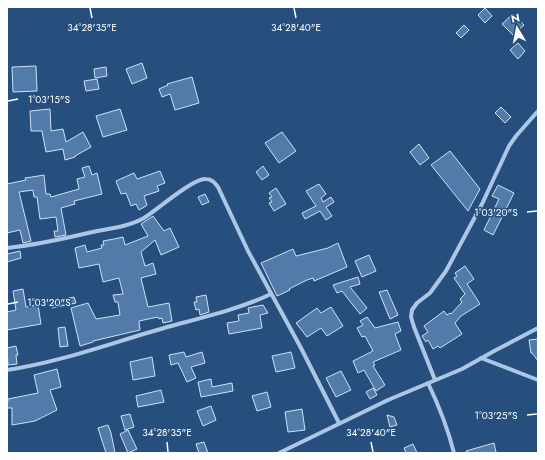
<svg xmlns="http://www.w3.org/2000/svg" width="545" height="460" font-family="Jost,sans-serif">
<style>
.building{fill:#527ba9;stroke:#cfe1f4}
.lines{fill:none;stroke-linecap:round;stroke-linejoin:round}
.minor{stroke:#acc7e5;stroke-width:4}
.ticks{fill:none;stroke:#fff;stroke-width:1.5}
.ticks-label{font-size:10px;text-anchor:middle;fill:#fff;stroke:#264f7e;stroke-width:3;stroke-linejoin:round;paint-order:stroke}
</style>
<rect width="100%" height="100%" fill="#264f7e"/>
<!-- building -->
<g class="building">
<path d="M485,8L492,16L485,23L478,15Z"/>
<path d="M513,14L524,25L513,35L502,24Z"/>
<path d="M464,25L469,30L461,38L456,33Z"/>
<path d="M518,43L525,51L518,59L510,50Z"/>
<path d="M142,63L147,78L132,84L126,69Z"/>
<path d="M36,66L37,91L13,92L12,67Z"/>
<path d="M106,67L107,76L95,78L94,69Z"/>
<path d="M192,77L199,103L175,110L170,94L162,97L159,89L168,85L167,84Z"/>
<path d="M97,79L99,89L86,91L84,81Z"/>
<path d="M501,107L511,117L505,123L495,113Z"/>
<path d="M50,109L51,131L63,129L66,142L83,132L91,147L75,156V157L65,160L63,149L46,152L42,131H31L30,111Z"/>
<path d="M120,109L127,130L103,137L96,116Z"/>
<path d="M282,132L296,151L279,163L265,143Z"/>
<path d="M419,144L429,158L420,165L410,152Z"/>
<path d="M450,151L480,189L468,211L431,165Z"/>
<path d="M89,166L92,175L97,173L102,194L74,201L75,204L61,208L66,235L55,237L54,231H58L56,217L40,219L37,197H34L33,190L19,192L31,241L23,243L20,230L7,233V184L26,180L25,178L32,177L44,175L46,194H50L51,197L79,189L77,179L85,177L82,168Z"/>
<path d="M263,166L269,175L262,180L256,172Z"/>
<path d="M160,171L165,183L157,186L159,191L144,196L147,205L146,206L139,210L136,204L131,206L126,193L121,194L116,181L134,173L137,179Z"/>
<path d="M319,184L326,194L321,198L323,202L331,197L334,202L326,207L332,216L326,220L320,211L305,219L302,213L316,206L306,191Z"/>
<path d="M498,185L514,193L493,235L484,230L499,199L492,196Z"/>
<path d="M276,188L286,204L274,211L269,203L272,202L269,198L272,197L269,193Z"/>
<path d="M205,194L209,202L202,205L198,197Z"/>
<path d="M153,216L164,231L170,228L179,247L161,255L155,240L141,252L145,266L153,263L156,274L141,278L148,307L169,303L172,321L163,323L162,318L159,319L158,317L139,321L140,330L93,341V342L80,346L71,308L88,303L96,319L120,315L118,302H115L113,295L123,294L119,278L103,282L99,264L79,268L75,248L85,245L87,252L102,248L101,245H104L103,241L114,239L123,237L125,245L148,236L141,224Z"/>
<path d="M338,243L347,267L314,281L313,278L307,280L289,289L290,290L277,296L261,263L293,249L296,256L328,248Z"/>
<path d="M20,251L21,258L7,262V254Z"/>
<path d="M369,255L376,271L362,277L355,261Z"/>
<path d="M465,266L474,279L467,284L480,304L461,316L455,323L462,334L440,348L438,346L433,349L428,340L426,342L422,336L428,332L424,326L444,311L447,315L450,313L451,314L462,302L460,299L465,294L454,278L457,276L455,273Z"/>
<path d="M358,277L360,284L350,287L367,308L360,314L342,291L337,293L333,285Z"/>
<path d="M23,289L26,307L38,305L41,324L7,330V312L16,310L13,291Z"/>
<path d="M387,290L398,315L390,319L379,292Z"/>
<path d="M206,295L209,312L200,315L199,309L196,310L194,302H197L196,297Z"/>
<path d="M74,297L76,303L52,308L51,302Z"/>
<path d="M263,305L268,313L260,315L262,328L229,334L227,323L239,321L238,315L249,313L248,308Z"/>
<path d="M331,307L343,326L327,336L321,328L307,337L296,323L317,308L321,313Z"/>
<path d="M367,317L375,328L398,322L401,331L395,334L401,350L373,362L375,365L373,366L385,385L376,391L364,370L358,373L353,361L373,351L365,336L362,337L357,328L363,325L360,321Z"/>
<path d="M65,327L68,346L60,347L58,328Z"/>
<path d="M538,339V361L532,353H531L529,340Z"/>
<path d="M16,346L18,355H16L17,364L8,365L7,348Z"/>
<path d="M184,352L186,357L202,352L205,363L191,367L196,378L187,382L178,363L171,365L169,355Z"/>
<path d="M291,352L295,368L276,372L272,356Z"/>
<path d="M152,357L155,376L133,380L130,362Z"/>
<path d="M57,369L61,387L50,390L57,410L35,421L12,425V408H7L8,399L38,393L34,375Z"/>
<path d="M341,371L351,390L336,397L326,378Z"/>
<path d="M211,379L212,387L232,383L233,391L201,397L198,382Z"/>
<path d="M373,388L377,395L370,399L366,392Z"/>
<path d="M161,390L164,402L138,407L136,396Z"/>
<path d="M267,392L271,407L257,411L252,396Z"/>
<path d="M211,406L216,420L203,426L197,411Z"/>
<path d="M302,409L305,430L288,432L285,412Z"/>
<path d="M130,414L134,427L125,430L121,416Z"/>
<path d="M387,415L394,417L397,425L390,427Z"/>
<path d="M108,425L111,433L115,453H106L98,428Z"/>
<path d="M128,430L137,449L128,453L120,434Z"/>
<path d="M204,442L208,453H199L196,444Z"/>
<path d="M494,443L496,452L491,453H467L466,451Z"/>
<path d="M413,444L417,453H406L404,448Z"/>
</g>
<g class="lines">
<!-- minor -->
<g class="minor">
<path d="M7,248C38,245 67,238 97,231C113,228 130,226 144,218C157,210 193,178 206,179C212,179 215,183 218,187L248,251L301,348L339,423"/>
<path d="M481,358L538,380"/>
<path d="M7,370C61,362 111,343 164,328C200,318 237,310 271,294"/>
<path d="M435,380L414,327L411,317L412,310L417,303L430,293L446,271L482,204L509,146L516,136L538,111"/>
<path d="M428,383C439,406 448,429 454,453"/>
<path d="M279,453L388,400L462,369L496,350L538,328"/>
</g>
</g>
<!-- ticks -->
<path class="ticks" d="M90,8L92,18M294,8L296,18M8,101L18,99M527,212L537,211M8,304L18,302M527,415L537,414M167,442L168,452M371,442L373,452"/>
<g class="ticks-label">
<text x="92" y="31">34°28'35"E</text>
<text x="296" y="31">34°28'40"E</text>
<text x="49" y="103">1°03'15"S</text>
<text x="496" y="216">1°03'20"S</text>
<text x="49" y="306">1°03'20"S</text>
<text x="496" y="419">1°03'25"S</text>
<text x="167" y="436">34°28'35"E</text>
<text x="371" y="436">34°28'40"E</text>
</g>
<!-- border -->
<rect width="545" height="460" fill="none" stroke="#ffffff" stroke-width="16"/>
<!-- north arrow -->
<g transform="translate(517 28) rotate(350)" stroke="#264f7e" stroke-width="3" paint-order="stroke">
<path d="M0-3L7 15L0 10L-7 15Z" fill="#ffffff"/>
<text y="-6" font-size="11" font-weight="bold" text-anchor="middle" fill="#ffffff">N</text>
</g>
</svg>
